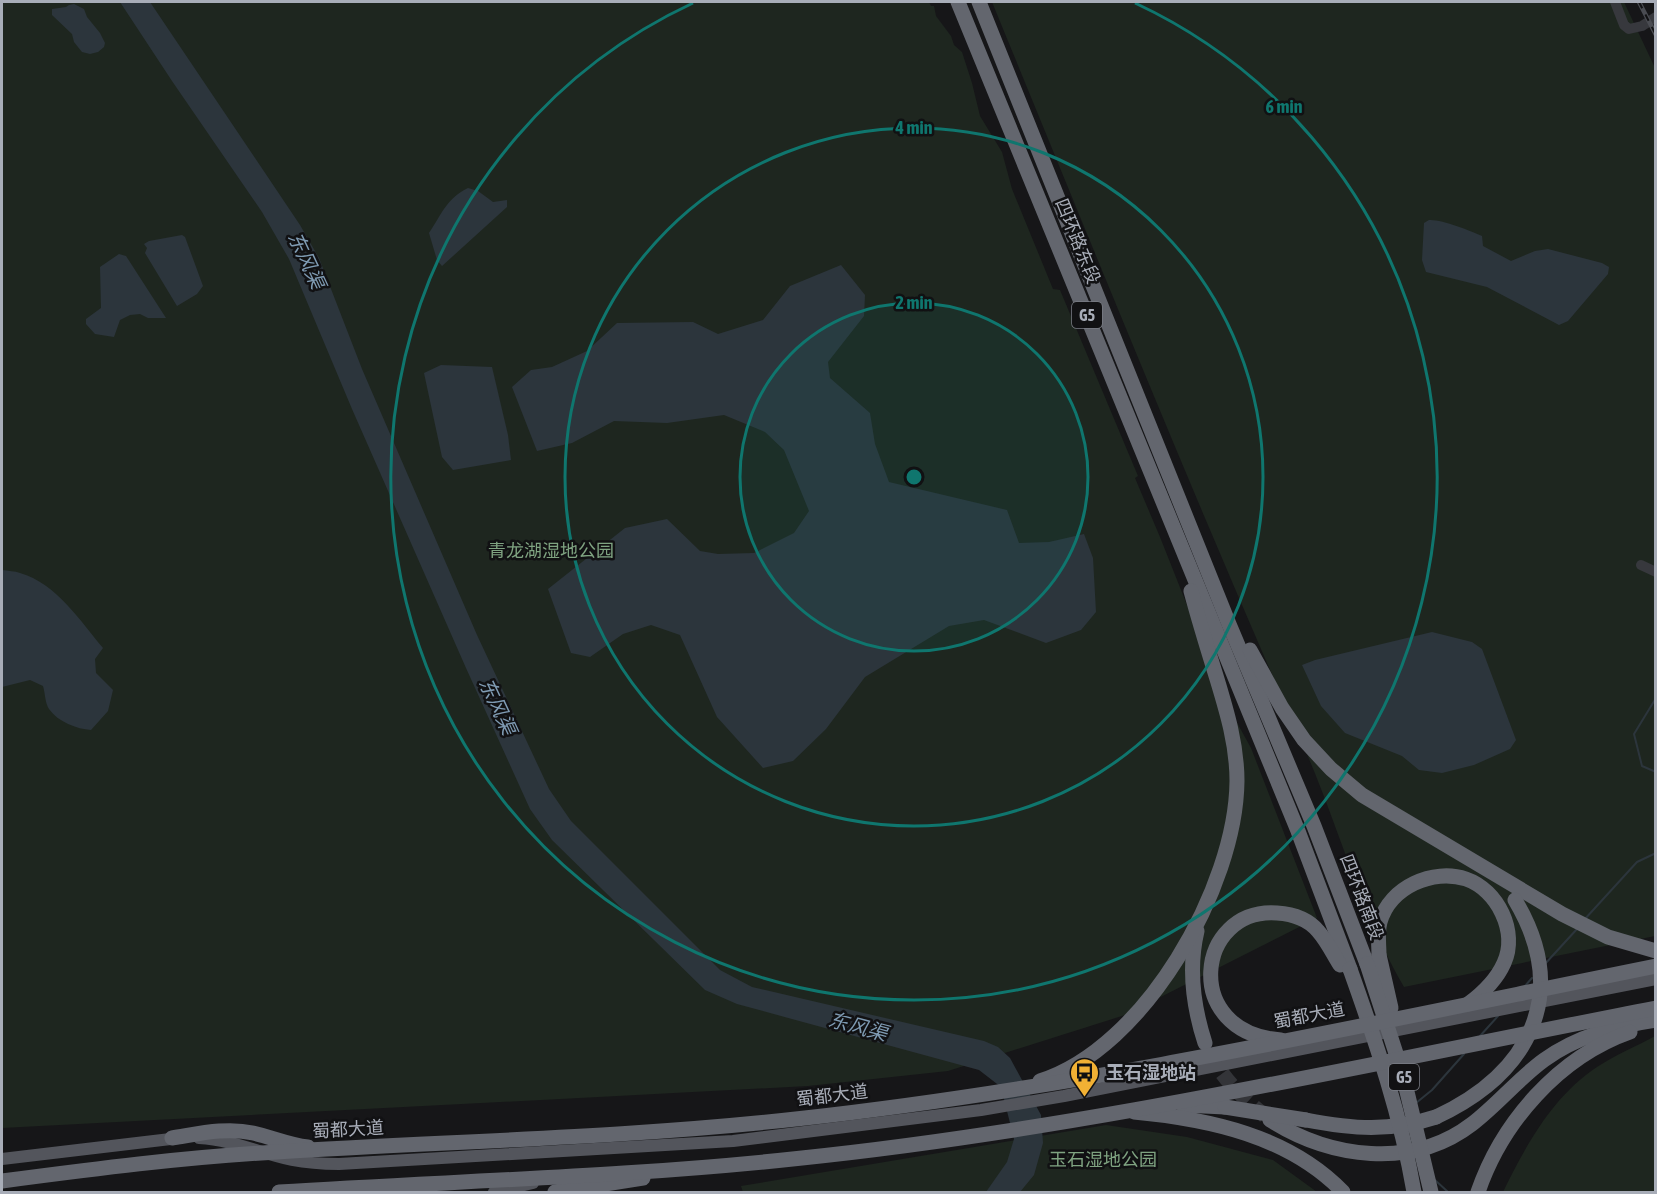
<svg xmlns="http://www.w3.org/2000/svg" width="1657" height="1194" font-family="'Asap Condensed','Noto Sans SC',sans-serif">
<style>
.green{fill:#1e261f}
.water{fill:#2c353c}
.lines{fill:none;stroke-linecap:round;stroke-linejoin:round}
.stream{stroke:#2c353c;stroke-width:2}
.highway-tunnel{stroke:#333438;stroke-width:15;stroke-dasharray:15 8;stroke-linecap:butt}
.minor{stroke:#37383d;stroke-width:10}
.major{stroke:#53555c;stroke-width:12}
.highway{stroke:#63666e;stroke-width:15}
.rail-casing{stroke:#4a4c52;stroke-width:4.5}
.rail{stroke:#111113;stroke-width:2;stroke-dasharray:7;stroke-linecap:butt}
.highway-bridge{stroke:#63666e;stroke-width:15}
.ring{fill:none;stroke:#0f766e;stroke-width:3}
.labels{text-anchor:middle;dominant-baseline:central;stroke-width:5;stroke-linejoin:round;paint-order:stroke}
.shield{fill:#111113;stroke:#7b7e86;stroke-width:1.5}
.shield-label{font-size:16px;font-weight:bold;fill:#a8adb8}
.street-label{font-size:18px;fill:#a8adb8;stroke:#111113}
.park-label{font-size:18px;fill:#7fa381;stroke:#111113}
.poi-label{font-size:18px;font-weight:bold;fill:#a8adb8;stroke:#111113;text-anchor:start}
.water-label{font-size:20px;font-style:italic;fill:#7f9bb3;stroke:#111113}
.centre{fill:#0f766e;stroke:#111113;stroke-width:3}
.ring-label{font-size:18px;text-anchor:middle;font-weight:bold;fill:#0f766e;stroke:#111113;stroke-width:5;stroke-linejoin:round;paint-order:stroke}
</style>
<rect width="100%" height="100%" fill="#161618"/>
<!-- green -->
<g class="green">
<path d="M2,2H929L931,6H934L936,16L951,36L954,45L962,52L972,83L980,116L1002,152L1012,189L1053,289L1060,290L1138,476L1135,478L1160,537L1225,701L1251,748L1317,918L1125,1015L948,1071L808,1086L2,1128Z"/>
<path d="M992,2H1624L1656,70L1655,936L1404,987C1361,913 1338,824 1303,745C1194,499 1094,250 992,2Z"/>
<path d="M1655,1036V1192H1503C1526,1145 1553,1096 1597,1067C1615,1055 1637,1046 1655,1036Z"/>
<path d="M1106,1125L1187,1137L1273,1160L1317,1192H743L741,1186Z"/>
</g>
<!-- water -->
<g class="water">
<path d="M120,2H150L300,225L319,258L362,369L477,635L549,789L571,821L720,970L752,987L984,1041L998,1047L1010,1058L1041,1115L1043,1143L1034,1175L1020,1192H986L1007,1162L1014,1139L1001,1087L979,1070L737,1004L705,990L552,840L530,809L466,668L352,409L289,259L262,212L172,81Z"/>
<path d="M74,4L84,9L87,17L100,33L105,43L104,47L98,52L90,54L82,52L74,42L72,34L52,15V9L66,7L69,5Z"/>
<path d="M468,188L478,191L493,202L507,200V207L442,266L437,260L429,233C442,214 446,199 468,188Z"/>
<path d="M1429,220C1441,219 1471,231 1482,236L1483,246L1511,261L1535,251L1548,249L1602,263L1609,267L1608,274L1568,321L1559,325L1487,287L1426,272L1422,260L1424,223Z"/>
<path d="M182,235L185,237L203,286L197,294L177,306L145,253L147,248L144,244L149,241Z"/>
<path d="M119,254L126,256L166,318H148L140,314L130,315L120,320L114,337L95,334L86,324V319L101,308L100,267Z"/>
<path d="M841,265L865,295L864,316L828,362L830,378L870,413L875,444L889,482L1007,510L1019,543L1049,542L1084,534L1093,558L1096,612L1081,630L1046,643L984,620L949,626L865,677L826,729L793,761L763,768L717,717L680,635L651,625L623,634L590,657L571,653L548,589L625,528L667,519L700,551L718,554L754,553L794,533L809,511L784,450L765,432L724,415L667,423L614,421L572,443L537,451L512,387L531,370L552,367L587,351L617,323L693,322L718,334L763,320L790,286Z"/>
<path d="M441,365L492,367L508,435L511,460L453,470L442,457L424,373Z"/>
<path d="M2,570C8,571 15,571 20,573C56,583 81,622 103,648L95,659L96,673L113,690L108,711L91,730C77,729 58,722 49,709C45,703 45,692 43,686L30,680L2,687Z"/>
<path d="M1432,632L1472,642L1482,649L1516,740L1510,749L1474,765L1442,773L1419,770L1402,756L1345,733L1321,706L1302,665L1315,660Z"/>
</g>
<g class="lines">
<!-- stream -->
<g class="stream">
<path d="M1656,698L1634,734L1642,766L1656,772"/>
<path d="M1584,920L1637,862L1656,853"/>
<path d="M1544,965L1577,929"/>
<path d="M1524,987L1532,978"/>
<path d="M1480,1036L1498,1016"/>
<path d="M1416,1103L1432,1090L1464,1054"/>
<path d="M1435,1180L1448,1192"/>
</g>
<!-- highway-tunnel -->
<path class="highway-tunnel" d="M1210,1054C1223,1079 1243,1098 1265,1116"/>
<!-- minor -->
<g class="minor">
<path d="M1615,2L1624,25L1629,29L1642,26L1656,17"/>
<path d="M1641,565L1656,572"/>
</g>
<!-- major -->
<g class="major">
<path d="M199,1138C232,1140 260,1153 292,1160C307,1163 323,1164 339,1164L733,1141L981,1110L1064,1096L1656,979"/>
<path d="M2,1159L179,1138"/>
<path d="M494,1192L533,1183"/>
</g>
<!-- highway -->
<g class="highway">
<path d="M958,2L1298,831L1350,969"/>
<path d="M979,2L1229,624L1314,826L1367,964"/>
<path d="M1250,650L1282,708L1304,740L1331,769L1362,795L1562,914L1608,937L1656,951"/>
<path d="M1197,931C1188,969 1193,1006 1205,1043"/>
<path d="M1379,955C1379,944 1377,933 1380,922C1390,887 1433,868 1466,879C1498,890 1518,932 1504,963C1496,981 1483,993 1468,1004"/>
<path d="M1281,1040C1180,1033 1196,907 1277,913C1292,914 1308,919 1318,931C1327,941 1333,954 1340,965"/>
<path d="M1040,1081C1145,1048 1236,887 1237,781C1237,745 1227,712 1217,679C1208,650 1199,621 1191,591"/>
<path d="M1183,1105L1225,1107"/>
<path d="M1134,1112C1209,1119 1289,1136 1343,1192"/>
<path d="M1270,1120C1330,1158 1412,1170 1472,1124C1498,1104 1518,1079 1544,1060C1577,1036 1616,1026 1656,1020"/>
<path d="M1306,1120C1353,1129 1390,1132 1436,1117"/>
<path d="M172,1138C198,1134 226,1127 253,1133C271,1137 289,1145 308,1147"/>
<path d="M555,1192L643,1178"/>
<path d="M1478,1192C1502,1122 1559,1057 1630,1032"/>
</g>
<defs>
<path id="rail" d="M1639,2L1656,35"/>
</defs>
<!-- rail casing -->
<use href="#rail" class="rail-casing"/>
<!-- rail -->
<use href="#rail" class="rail"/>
<!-- highway-bridge -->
<g class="highway-bridge">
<path d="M1379,955L1391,1008"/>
<path d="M1367,964L1403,1075L1431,1192"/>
<path d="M1350,969C1376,1042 1401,1116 1414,1192"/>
<path d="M1225,1107L1306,1120"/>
<path d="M1436,1117C1530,1073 1571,994 1515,900"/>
<path d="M2,1181C93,1169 185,1157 277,1152C453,1141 629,1138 805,1118C1091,1086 1373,1023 1656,966"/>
<path d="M279,1192C453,1181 628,1177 802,1158C1089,1128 1372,1063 1656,1008"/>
</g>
</g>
<!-- distance rings -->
<circle cx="914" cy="477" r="174" fill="#0f766e" fill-opacity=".12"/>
<g class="ring">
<circle cx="914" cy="477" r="174"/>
<circle cx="914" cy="477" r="349"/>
<path d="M1135 3A523 523 0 1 1 693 3"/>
</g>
<!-- icons -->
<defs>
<symbol id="bus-pin" viewBox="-11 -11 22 30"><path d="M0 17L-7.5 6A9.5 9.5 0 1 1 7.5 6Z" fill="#f2b134" stroke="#111113"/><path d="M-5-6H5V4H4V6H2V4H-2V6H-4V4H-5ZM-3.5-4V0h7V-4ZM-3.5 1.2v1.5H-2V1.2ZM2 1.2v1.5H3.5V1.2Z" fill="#111"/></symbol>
</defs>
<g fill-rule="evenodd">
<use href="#bus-pin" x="1068" y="1056" width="33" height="45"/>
</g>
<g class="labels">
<!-- shield labels -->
<g class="shield">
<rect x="1072" y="302" width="30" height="26" rx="4.5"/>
<rect x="1389" y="1064" width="30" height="26" rx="4.5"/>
</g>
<g class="shield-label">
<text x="1087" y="315">G5</text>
<text x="1404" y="1077">G5</text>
</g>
<!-- street labels -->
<g class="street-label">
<text transform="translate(1078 241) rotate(68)">四环路东段</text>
<text transform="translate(1362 897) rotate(69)">四环路南段</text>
<text transform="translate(1309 1015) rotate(-11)">蜀都大道</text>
<text transform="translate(832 1095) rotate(-7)">蜀都大道</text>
<text transform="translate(348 1129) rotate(-3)">蜀都大道</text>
</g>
<!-- park labels -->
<g class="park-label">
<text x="551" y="550">青龙湖湿地公园</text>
<text x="1103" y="1159">玉石湿地公园</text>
</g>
<!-- poi labels -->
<g class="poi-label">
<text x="1106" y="1072">玉石湿地站</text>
</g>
<!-- water labels -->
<g class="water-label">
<text transform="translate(307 260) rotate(65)">东风渠</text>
<text transform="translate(498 706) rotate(65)">东风渠</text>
<text transform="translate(858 1026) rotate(15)">东风渠</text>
</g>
</g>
<circle cx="914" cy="477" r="9" class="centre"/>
<g class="ring-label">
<text x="1284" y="113">6 min</text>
<text x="914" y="134">4 min</text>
<text x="914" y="309">2 min</text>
</g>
<!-- border -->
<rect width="1657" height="1194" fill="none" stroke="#a8adb8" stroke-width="6"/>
</svg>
